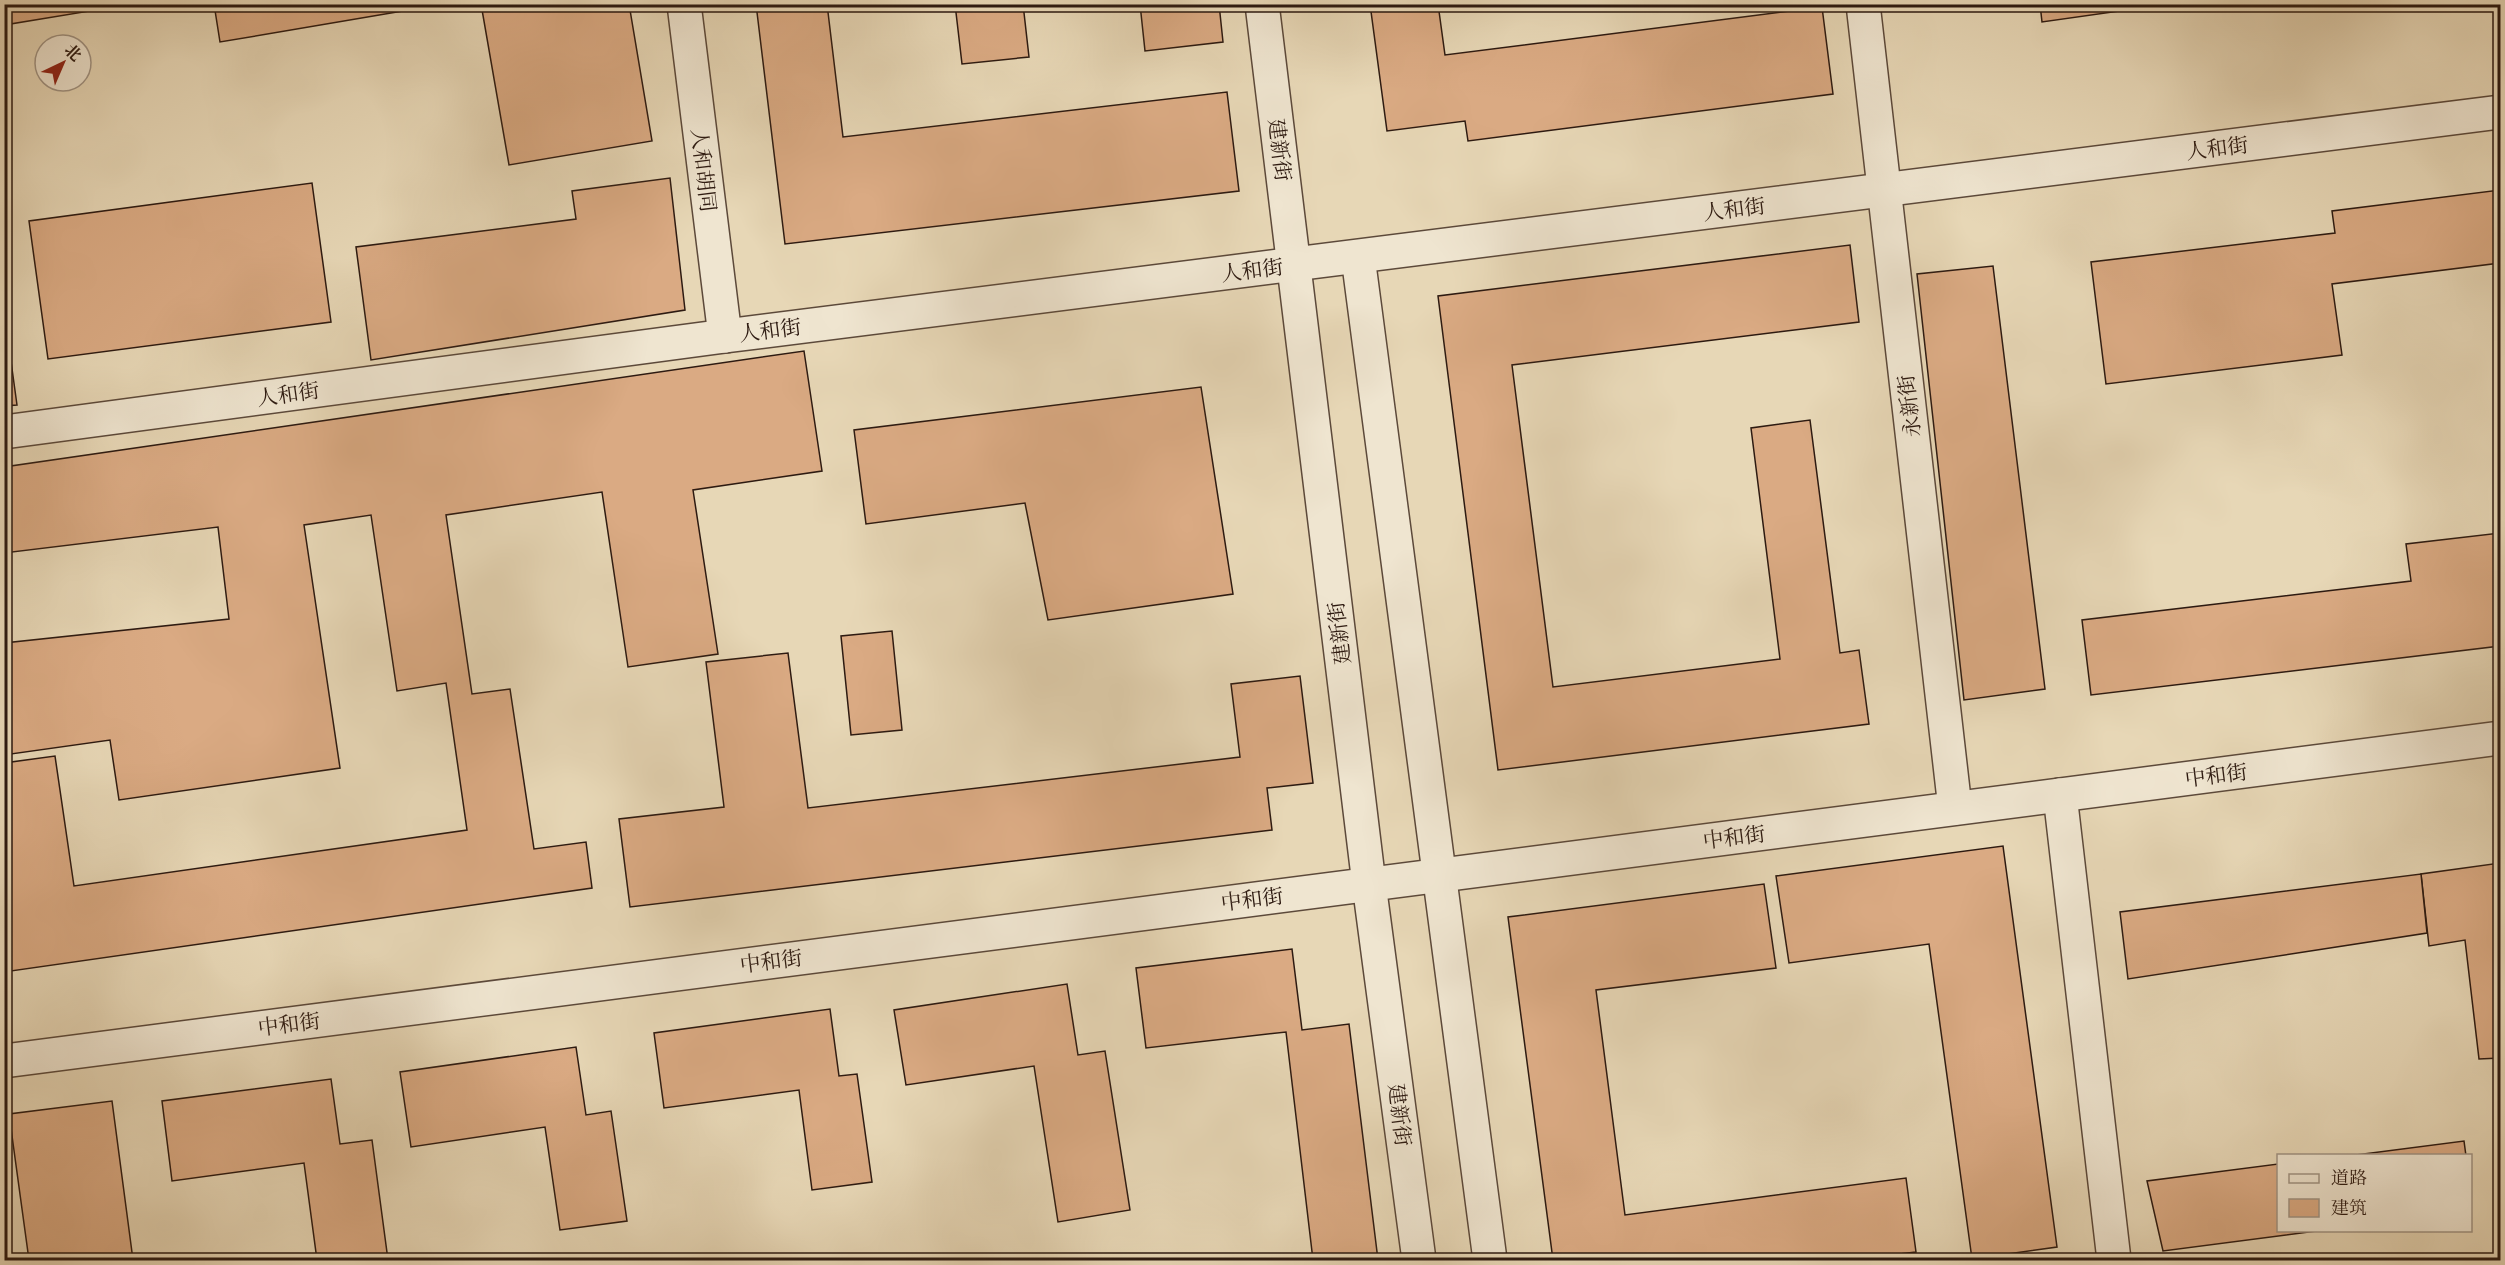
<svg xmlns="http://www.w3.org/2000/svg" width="2505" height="1265" font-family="'Gentium Book Plus','Noto Serif SC',serif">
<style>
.building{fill:#daaa83;stroke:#2d1a11;stroke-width:1.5}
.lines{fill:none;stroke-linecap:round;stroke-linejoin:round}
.tertiary-casing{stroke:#5c493a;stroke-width:36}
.tertiary{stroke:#efe5d0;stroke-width:33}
.labels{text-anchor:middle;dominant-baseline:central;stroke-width:4.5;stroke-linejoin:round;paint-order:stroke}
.street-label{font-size:21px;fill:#2d1a11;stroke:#efe5d0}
</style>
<rect width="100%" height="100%" fill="#e7d7b6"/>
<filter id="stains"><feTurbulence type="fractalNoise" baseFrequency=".00333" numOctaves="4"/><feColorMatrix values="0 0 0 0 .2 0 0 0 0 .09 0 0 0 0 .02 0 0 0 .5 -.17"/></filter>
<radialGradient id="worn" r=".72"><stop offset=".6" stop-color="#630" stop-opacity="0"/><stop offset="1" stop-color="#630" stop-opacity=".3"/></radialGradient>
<!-- building -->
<g class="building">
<path d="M4,4H89L90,11L4,25Z"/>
<path d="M214,4H444L220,42Z"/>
<path d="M481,4H629L652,141L509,165Z"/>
<path d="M756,4H827L843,137L1227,92L1239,191L785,244Z"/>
<path d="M955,4H1023L1029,57L962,64Z"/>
<path d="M1140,4H1219L1223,42L1145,51Z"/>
<path d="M1370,4H1438L1445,55L1822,7L1833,94L1468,141L1465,121L1387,131Z"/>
<path d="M2040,4H2169L2042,22Z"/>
<path d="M670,178L685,310L371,360L356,247L576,219L572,191Z"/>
<path d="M312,183L331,322L48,359L29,221Z"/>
<path d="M2500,190V263L2332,284L2342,355L2106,384L2091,262L2335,233L2332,211Z"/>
<path d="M1850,245L1859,322L1512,365L1553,687L1780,659L1751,428L1810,420L1840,653L1859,650L1869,724L1498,770L1438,296Z"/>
<path d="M1993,266L2045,689L1964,700L1917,274Z"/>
<path d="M6,325L17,405L4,406V326Z"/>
<path d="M804,351L822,471L693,490L718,654L628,667L602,492L446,515L472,694L510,689L534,849L586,842L592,888L4,972V763L55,756L74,886L467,830L446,683L397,691L371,515L304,525L340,768L119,800L110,740L4,755V643L229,619L218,527L4,553V467Z"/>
<path d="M1201,387L1233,594L1048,620L1025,503L866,524L854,430Z"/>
<path d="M2500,533V646L2091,695L2082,620L2411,581L2406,544Z"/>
<path d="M892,631L902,730L851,735L841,636Z"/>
<path d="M788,653L808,808L1240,757L1231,684L1300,676L1313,783L1267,788L1272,830L630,907L619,819L724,807L706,662Z"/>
<path d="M2003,846L2057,1247L1972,1259L1929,944L1789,963L1776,876Z"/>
<path d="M2500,863V1058L2479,1059L2465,940L2429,946L2421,874Z"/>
<path d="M2421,874L2427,933L2128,979L2120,912Z"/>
<path d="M1764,884L1776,968L1596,990L1625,1215L1906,1178L1916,1252L1849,1260H1553L1508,917Z"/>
<path d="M1292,949L1302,1030L1349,1024L1378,1260H1313L1286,1032L1146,1048L1136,968Z"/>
<path d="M1067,984L1078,1055L1105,1051L1130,1210L1058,1222L1034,1066L906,1085L894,1010Z"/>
<path d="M830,1009L839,1076L857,1074L872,1182L812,1190L799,1090L664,1108L654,1033Z"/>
<path d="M576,1047L586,1115L611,1111L627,1221L560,1230L545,1127L411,1147L400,1072Z"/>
<path d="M331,1079L340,1144L372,1140L388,1260H317L304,1163L172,1181L162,1101Z"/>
<path d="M112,1101L133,1260H29L9,1114Z"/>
<path d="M2464,1141L2466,1156H2348Z"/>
<path d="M2278,1164V1230H2324L2163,1251L2147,1181Z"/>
</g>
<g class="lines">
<defs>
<g id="tertiary">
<path d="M684,4L725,336"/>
<path d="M1262,4L1369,884L1419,1260"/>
<path d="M1863,4L1955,808"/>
<path d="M1358,257L1490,1260"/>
<path d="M4,432L725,336L2500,112"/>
<path d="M2060,795L2114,1260"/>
<path d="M4,1061L2500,738"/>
</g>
</defs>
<!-- tertiary casing -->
<use href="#tertiary" class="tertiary-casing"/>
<!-- tertiary -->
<use href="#tertiary" class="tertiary"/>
</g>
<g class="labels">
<!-- street labels -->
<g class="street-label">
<text transform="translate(2217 148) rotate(-7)">人和街</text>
<text transform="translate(1280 150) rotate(83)">建新街</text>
<text transform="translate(704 170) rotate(83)">人和胡同</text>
<text transform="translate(1734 209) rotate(-7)">人和街</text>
<text transform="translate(1252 270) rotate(-7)">人和街</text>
<text transform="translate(770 330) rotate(-7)">人和街</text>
<text transform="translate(288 394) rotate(-8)">人和街</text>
<text transform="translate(1909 406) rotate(-97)">永新街</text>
<text transform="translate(1339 633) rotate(-97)">建新街</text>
<text transform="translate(2216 775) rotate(-7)">中和街</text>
<text transform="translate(1734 837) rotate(-7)">中和街</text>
<text transform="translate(1252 899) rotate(-7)">中和街</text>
<text transform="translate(771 961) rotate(-7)">中和街</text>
<text transform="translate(289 1024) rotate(-7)">中和街</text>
<text transform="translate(1400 1115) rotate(83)">建新街</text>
</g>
</g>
<!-- margin -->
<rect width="2505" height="1265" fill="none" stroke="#e7d7b6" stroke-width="24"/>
<rect x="6" y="6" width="2493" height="1253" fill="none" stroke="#2d1a11" stroke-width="3"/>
<rect x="12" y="12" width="2481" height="1241" fill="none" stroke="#2d1a11" stroke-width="1.5"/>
<!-- legend -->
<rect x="2277" y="1154" width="195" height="78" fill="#efe5d0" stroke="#a19484" stroke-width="1.5"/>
<rect x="2289" y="1174" width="30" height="9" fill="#efe5d0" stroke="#a19484" stroke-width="1.5"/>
<text x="2331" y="1184" font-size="18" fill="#2d1a11">道路</text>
<rect x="2289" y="1199" width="30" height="18" fill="#daaa83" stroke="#a19484" stroke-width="1.5"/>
<text x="2331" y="1214" font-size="18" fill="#2d1a11">建筑</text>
<!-- north arrow -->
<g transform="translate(63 63) rotate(44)"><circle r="28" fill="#efe5d0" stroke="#a19484" stroke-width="1.5"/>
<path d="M0-4.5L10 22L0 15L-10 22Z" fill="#8f2418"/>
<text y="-9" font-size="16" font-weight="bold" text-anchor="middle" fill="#2d1a11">北</text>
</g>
<rect width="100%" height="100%" filter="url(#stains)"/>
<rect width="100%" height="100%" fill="url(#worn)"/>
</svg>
